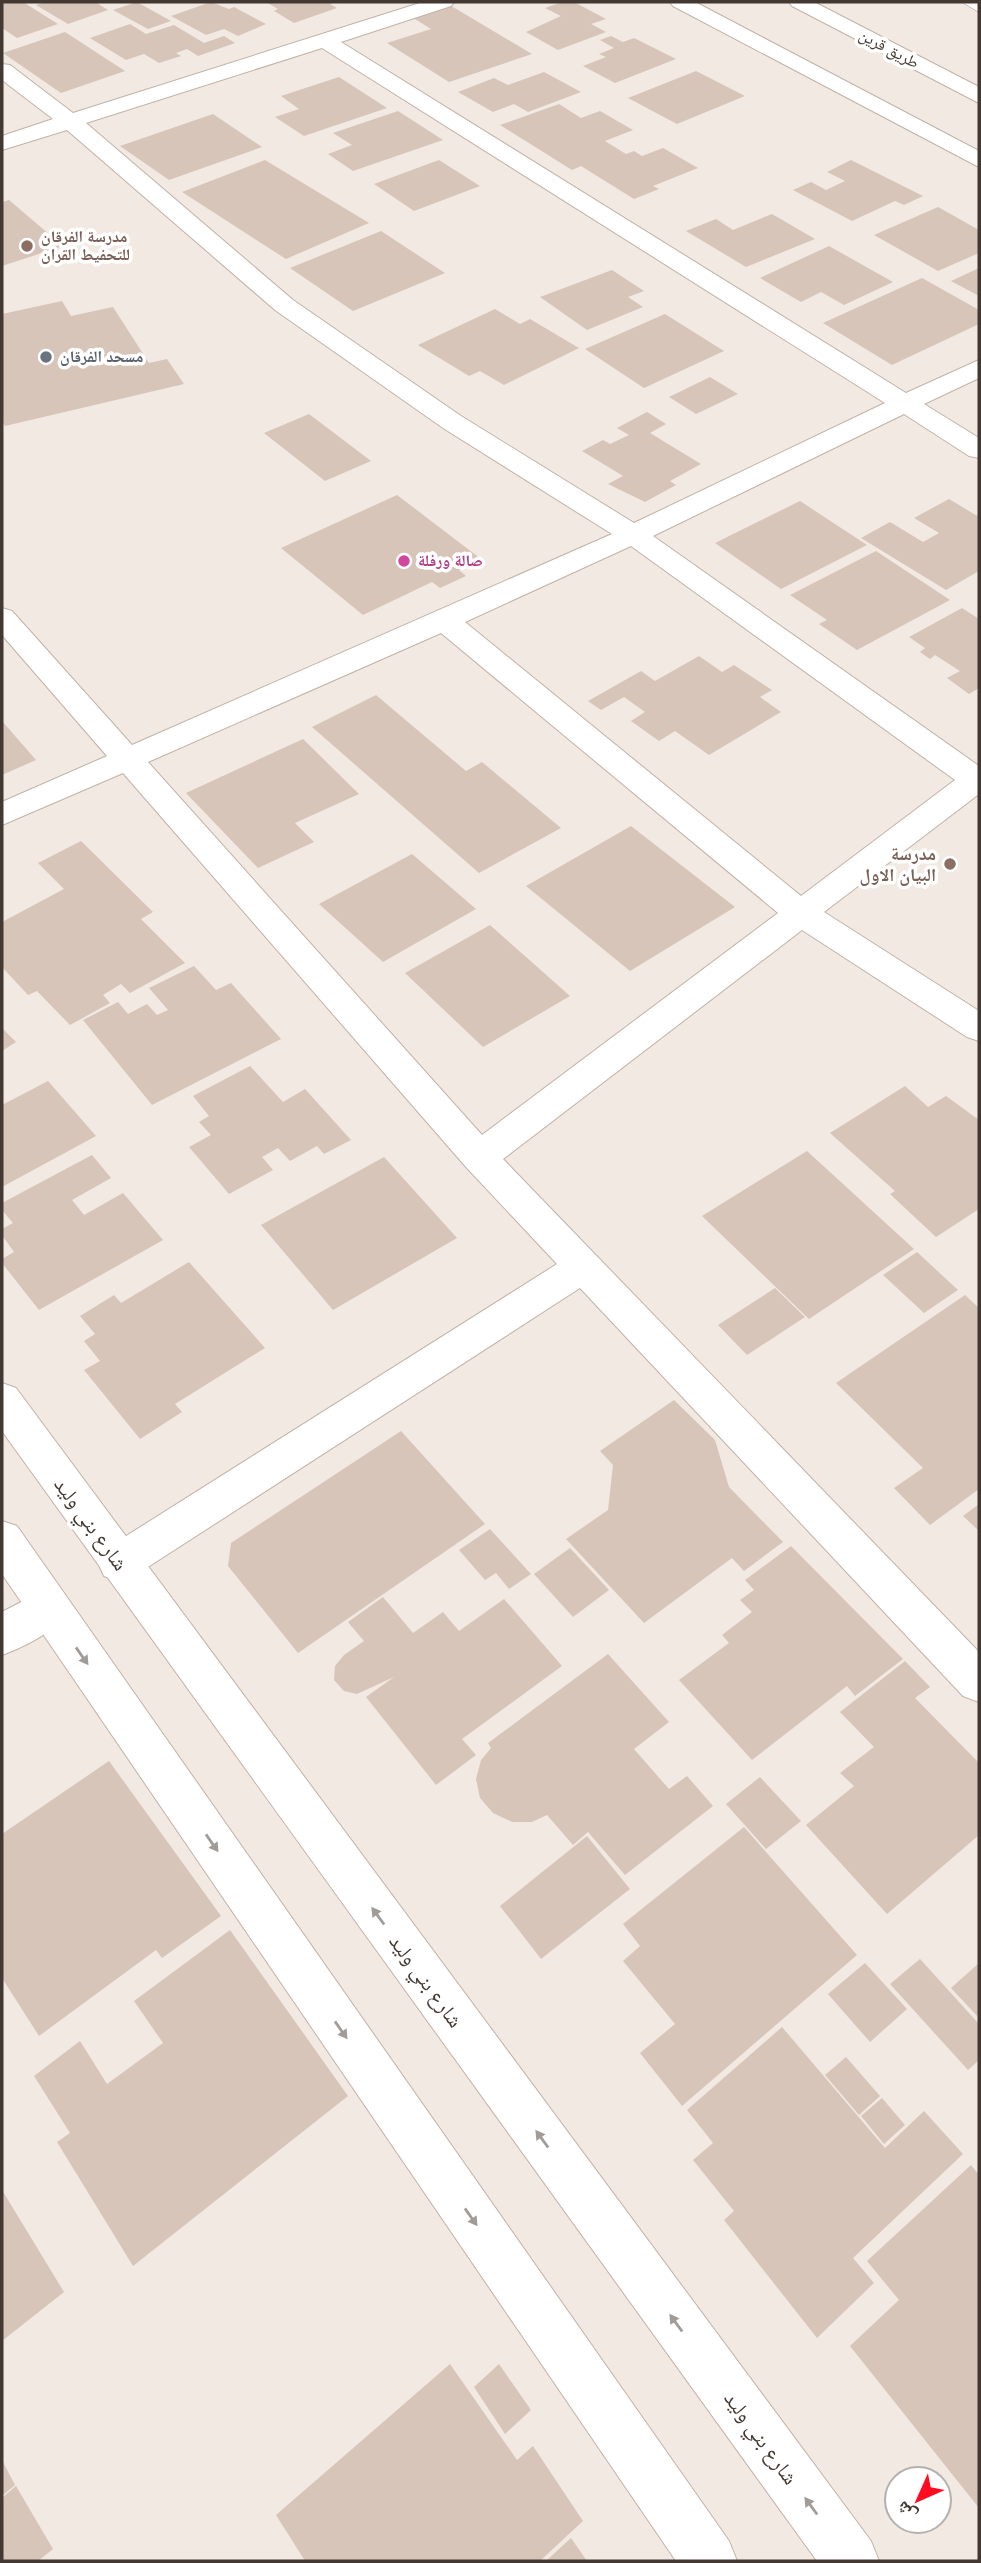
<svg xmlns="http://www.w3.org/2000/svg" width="981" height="2563" font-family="'Nunito Sans','Noto Naskh Arabic',sans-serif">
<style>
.building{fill:#d7c5ba}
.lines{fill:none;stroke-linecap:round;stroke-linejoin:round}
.service-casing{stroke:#c0b2a7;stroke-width:1}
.minor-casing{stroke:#c0b2a7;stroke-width:2}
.tertiary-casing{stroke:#c0b2a7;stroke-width:2}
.service{fill:#fff;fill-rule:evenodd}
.minor{fill:#fff;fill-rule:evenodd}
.tertiary{fill:#fff;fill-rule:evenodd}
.oneway{fill:#a19c98}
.education-dot{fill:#8d6e63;stroke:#fff;stroke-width:2.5}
.worship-dot{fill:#6b7280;stroke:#fff;stroke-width:2.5}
.hotel-dot{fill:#d1479c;stroke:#fff;stroke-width:2.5}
.labels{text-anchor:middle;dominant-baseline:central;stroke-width:7;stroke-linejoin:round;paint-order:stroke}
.far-street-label{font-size:16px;fill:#433932;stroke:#fff}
.far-education-label{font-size:16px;font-weight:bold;fill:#785e54;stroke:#fff;text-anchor:start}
.far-worship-label{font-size:16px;font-weight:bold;fill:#5b616d;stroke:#fff;text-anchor:start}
.far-hotel-label{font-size:16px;font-weight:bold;fill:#b23c85;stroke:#fff;text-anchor:start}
.education-label{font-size:18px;font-weight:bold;fill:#785e54;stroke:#fff;text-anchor:end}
.near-street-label{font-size:21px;fill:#433932;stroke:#fff}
</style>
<rect width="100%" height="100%" fill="#f2e9e2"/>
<!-- building -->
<g class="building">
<path d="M2,2H23L58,24L17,38L2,28Z"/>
<path d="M45,2H100L97,3L108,10L68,24L36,5Z"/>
<path d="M137,2L171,21L148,29L113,10Z"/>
<path d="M211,2L229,9L234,7L266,24L238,36L224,29L206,35L171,16Z"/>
<path d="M266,2H334L330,4L337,8L294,23L274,11L278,9Z"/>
<path d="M562,2H574L606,19L591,24L606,32L558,50L526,32L561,16L545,8Z"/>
<path d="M448,4L532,54L449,82L387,43L431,29L410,16Z"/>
<path d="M130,24L146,34L174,25L204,43L224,36L235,43L198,56L187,49L176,53L181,56L159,63L144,54L126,60L90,38Z"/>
<path d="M65,32L125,71L61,93L3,53Z"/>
<path d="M611,36L623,42L634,38L676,59L615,83L583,66L606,57L599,54L614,48L600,40Z"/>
<path d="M696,71L745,96L677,124L628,98Z"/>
<path d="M544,72L581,92L528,112L514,104L493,112L458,92L494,78L508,85Z"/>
<path d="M339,77L387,108L304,136L275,117L299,109L281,96Z"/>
<path d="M559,104L581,118L600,111L633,130L605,141L626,154L634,151L642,156L663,148L698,168L653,186L659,189L634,199L581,166L572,170L500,125Z"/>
<path d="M398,111L443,140L353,171L328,154L352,145L333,133Z"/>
<path d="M213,114L262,147L169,180L120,146Z"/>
<path d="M265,160L369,223L286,259L182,192Z"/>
<path d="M439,160L480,186L414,211L374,184Z"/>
<path d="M851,160L923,196L904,205L895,201L852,221L793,190L811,182L826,190L845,181L827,172Z"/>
<path d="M9,200L63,246L2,266V202Z"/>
<path d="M938,207L979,230V253L938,271L874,235Z"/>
<path d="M772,214L815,239L746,267L686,231L716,219L733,230Z"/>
<path d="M381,231L445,273L353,311L290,268Z"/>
<path d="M829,246L893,282L844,305L821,292L801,302L760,278Z"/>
<path d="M979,268V296L951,281Z"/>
<path d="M612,270L644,291L628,297L643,307L587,330L540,297Z"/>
<path d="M922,278L979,310V324L892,365L823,323Z"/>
<path d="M62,301L71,316L113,307L149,363L167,359L184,384L5,426L2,421V314Z"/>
<path d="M495,309L520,324L530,319L579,348L504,385L480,371L469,376L418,345Z"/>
<path d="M665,314L724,351L644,388L585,349Z"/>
<path d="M710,377L738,394L696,414L669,397Z"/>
<path d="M647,412L666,424L650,433L701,464L670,481L676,485L645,502L608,484L623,476L582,451L603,440L610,444L629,435L617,428Z"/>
<path d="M309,414L371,461L325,481L264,433Z"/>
<path d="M397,495L481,559L459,570L466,576L440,588L432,582L363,615L281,548Z"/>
<path d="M949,499L979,517V571L946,590L861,538L890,522L923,542L939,533L914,518Z"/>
<path d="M800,501L867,545L781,589L715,543Z"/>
<path d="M876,551L950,600L857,650L819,624L827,620L790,595Z"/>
<path d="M962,608L979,619V688L969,694L947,678L960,671L935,655L930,659L920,652L925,648L909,637Z"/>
<path d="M699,656L722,672L734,665L772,690L760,697L781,712L709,755L675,731L659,741L631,721L645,712L624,697L601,710L588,701L641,671L655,681Z"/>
<path d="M376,695L466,771L482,762L561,828L479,873L312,727Z"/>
<path d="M2,721L36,760L2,775Z"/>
<path d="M303,739L359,794L295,823L314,842L258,868L186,793Z"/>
<path d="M631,826L735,907L630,971L526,886Z"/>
<path d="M81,841L153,912L141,919L185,963L130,993L121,984L103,995L110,1003L70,1025L37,991L28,995L2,967V922L64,889L38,863Z"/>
<path d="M412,854L476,909L383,962L319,904Z"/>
<path d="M490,925L570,996L483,1047L405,973Z"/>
<path d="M194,966L216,990L231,983L281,1039L152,1105L83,1020L118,1002L128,1014L147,1004L157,1015L168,1010L149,988Z"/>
<path d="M2,1028L16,1042L2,1051Z"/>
<path d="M250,1066L283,1102L305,1089L351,1140L324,1154L317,1146L290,1161L278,1148L262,1157L273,1170L229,1194L189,1147L211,1135L199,1122L209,1116L193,1096Z"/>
<path d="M48,1081L96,1136L2,1187V1105Z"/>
<path d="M905,1086L928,1107L946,1096L979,1120V1209L936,1237L890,1194L895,1191L830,1133Z"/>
<path d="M807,1151L914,1249L809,1319L702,1216Z"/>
<path d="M92,1155L111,1178L72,1200L84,1215L123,1193L163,1240L39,1310L2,1263V1259L14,1252L2,1235V1229L13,1223L2,1210V1203Z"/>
<path d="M384,1157L457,1238L333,1310L261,1225Z"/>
<path d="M917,1252L958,1290L924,1313L883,1275Z"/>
<path d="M189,1262L265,1348L175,1404L182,1412L140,1439L84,1370L100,1361L84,1341L95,1334L80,1316L114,1295L121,1303Z"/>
<path d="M775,1288L805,1317L747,1355L718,1325Z"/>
<path d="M965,1295L979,1308V1489L930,1525L894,1488L923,1468L836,1383Z"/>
<path d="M674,1400L715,1440L729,1487L783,1542L744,1571L732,1558L644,1623L566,1539L608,1510L613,1465L600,1451Z"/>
<path d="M401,1431L485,1524L298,1653L228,1566L231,1543Z"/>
<path d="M979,1504V1531L963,1516Z"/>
<path d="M490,1529L531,1574L509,1589L496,1573L485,1580L459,1550Z"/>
<path d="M791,1546L903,1659L855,1696L847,1686L752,1760L679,1680L729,1643L722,1635L752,1612L740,1600L754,1590L745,1580Z"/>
<path d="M570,1548L609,1590L573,1617L534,1574Z"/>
<path d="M383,1597L413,1633L443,1612L459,1631L504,1599L562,1666L462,1739L476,1755L436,1785L366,1697L394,1677L357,1694L344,1691L334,1680L335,1666L344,1655L364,1641L348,1622Z"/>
<path d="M608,1654L669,1722L634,1749L669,1789L687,1776L713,1806L625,1875L588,1832L573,1845L547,1815L532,1822H512L493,1813L480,1798L476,1779L481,1760L491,1748L488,1743Z"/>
<path d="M905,1661L930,1687L915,1698L979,1763V1835L887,1914L806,1825L854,1786L840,1773L874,1747L840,1712Z"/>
<path d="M109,1761L221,1916L162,1958L156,1950L39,2036L2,1978V1834Z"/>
<path d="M760,1777L801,1821L766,1849L726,1804Z"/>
<path d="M744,1827L857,1955L682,2106L640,2053L675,2024L623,1961L640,1946L623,1924Z"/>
<path d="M587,1836L630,1889L541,1959L500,1906Z"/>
<path d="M230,1930L348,2096L133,2266L57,2142L70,2133L34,2076L80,2041L107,2084L163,2043L134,2001Z"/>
<path d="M920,1959L979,2024V2060L968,2070L890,1984Z"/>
<path d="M865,1963L907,2009L870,2042L828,1994Z"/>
<path d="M979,1963V2018L951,1988Z"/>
<path d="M782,2027L885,2148L924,2111L963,2154L853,2258L874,2283L817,2338L724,2220L734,2211L693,2160L713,2143L687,2110Z"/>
<path d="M846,2057L880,2096L859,2115L825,2075Z"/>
<path d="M882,2098L905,2125L884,2144L861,2116Z"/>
<path d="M971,2165L979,2175V2508L850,2346L899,2300L867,2261Z"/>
<path d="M2,2190L64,2292L2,2341Z"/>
<path d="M450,2364L517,2460L533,2446L583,2521L540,2561H305L276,2515Z"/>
<path d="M499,2364L531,2410L505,2434L474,2387Z"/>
<path d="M2,2460L15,2485L2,2496Z"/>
<path d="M16,2486L53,2549L38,2561H2V2498Z"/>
<path d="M571,2538L587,2561H546Z"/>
</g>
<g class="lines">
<defs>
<path id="service" d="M962,2H979V12Z"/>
<g id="minor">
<path d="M423,2H454L451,6L341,42L906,393L979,360V378L924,404L979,438V458L969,456L904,414L653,536L979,766V794L824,912L979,1011V1041L967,1037L802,930L503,1159L979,1652V1702L963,1696L580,1288L134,1576L119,1582L104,1576L98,1563L104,1550L557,1264L466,1167L123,773L2,825V802L107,756L2,635V608L12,611L132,745L612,534L443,428L275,310L67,130L2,150V136L53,119L2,80V64L10,65L73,113ZM322,48L885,403L634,523L461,416L293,300L86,123ZM631,546L955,780L801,896L465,622ZM441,633L778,913L482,1135L148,762Z"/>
<path d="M670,2H695L979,151V167L673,6Z"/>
<path d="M48,1588L63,1593L69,1607C59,1630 26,1646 2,1655V1612Z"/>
</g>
<g id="tertiary">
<path d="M789,2H814L979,87V103L792,6Z"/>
<path d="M2,1383L16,1388L871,2541L879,2561H817L2,1431Z"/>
<path d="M2,1521L17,1526L729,2541L737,2561H676L2,1574Z"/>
</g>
</defs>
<!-- service casing -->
<use href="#service" class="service-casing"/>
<!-- minor casing -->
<use href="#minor" class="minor-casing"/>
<!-- tertiary casing -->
<use href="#tertiary" class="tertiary-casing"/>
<!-- service -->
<use href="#service" class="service"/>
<!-- minor -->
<use href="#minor" class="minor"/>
<!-- tertiary -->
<use href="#tertiary" class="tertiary"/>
</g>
<!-- one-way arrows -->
<defs><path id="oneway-solid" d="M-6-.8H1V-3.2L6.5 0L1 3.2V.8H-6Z" transform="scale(1.75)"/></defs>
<g class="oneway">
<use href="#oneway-solid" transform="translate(82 1656) rotate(55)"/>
<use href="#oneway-solid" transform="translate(212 1843) rotate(55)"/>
<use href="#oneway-solid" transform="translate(378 1916) rotate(-126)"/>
<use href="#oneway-solid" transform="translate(341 2030) rotate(55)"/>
<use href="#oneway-solid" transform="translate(542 2139) rotate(-126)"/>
<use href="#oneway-solid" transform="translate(471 2217) rotate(55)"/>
<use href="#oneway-solid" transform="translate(676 2323) rotate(-126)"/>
<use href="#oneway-solid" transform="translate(811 2506) rotate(-126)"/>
</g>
<!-- markers -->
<g class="education-dot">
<circle cx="27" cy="246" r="7"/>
<circle cx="950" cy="864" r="7"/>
</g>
<circle class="worship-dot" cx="46" cy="357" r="7"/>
<circle class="hotel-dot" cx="404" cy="561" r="7"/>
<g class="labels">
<!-- far-street labels -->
<g class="far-street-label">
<text transform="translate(889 49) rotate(28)">طريق قرين</text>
</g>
<!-- far-education labels -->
<g class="far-education-label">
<text x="41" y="237">مدرسة الفرقان<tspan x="41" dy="18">للتحفيط القران</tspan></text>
</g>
<!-- far-worship labels -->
<g class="far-worship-label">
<text x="60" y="357">مسحد الفرقان</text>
</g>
<!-- far-hotel labels -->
<g class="far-hotel-label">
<text x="418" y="561">صالة ورفلة</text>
</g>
<!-- education labels -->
<g class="education-label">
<text x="936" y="854">مدرسة<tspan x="936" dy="21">البيان الاول</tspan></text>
</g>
<!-- near-street labels -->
<g class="near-street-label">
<text transform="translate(91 1524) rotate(54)">شارع بني وليد</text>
<text transform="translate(426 1981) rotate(54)">شارع بني وليد</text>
<text transform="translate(761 2438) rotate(54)">شارع بني وليد</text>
</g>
</g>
<!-- border -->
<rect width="981" height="2563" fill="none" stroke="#433932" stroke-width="7"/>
<!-- north arrow -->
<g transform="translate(918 2500) rotate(225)"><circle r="33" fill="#ffffff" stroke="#b4b0ad" stroke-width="2"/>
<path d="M0-5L12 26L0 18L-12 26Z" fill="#ff0c20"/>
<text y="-10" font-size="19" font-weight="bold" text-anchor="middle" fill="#433932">ش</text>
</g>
</svg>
